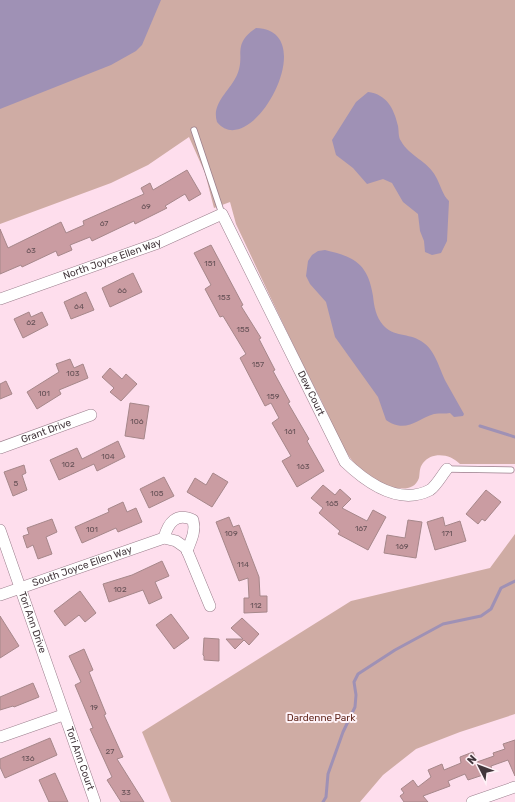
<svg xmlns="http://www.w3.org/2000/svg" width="515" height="802" font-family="Rubik,sans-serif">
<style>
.green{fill:#cfaca4}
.water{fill:#9f91b5}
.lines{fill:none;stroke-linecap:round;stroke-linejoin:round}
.stream{stroke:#9f91b5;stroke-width:3}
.building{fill:#ca9ca2;stroke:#a6878a}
.lane-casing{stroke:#9a7e8c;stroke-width:7}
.street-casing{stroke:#9a7e8c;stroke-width:12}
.lane{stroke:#fff;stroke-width:5.5}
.street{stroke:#fff;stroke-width:11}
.labels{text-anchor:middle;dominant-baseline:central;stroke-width:4;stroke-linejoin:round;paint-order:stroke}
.number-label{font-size:8px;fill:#645055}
.street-label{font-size:10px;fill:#42363b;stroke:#fef2f7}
.park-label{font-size:10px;fill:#632a20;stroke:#fef2f7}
</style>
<rect width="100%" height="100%" fill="#fedeed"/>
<!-- green -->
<g class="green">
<path d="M0,0H515V464H460C451,454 432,451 423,463C419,468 420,473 419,478C414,492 399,489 388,486C377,482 365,474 357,466C340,448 332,422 321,400C291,342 264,283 236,224L230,202L214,208L205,173L189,137L148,165L111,183L0,224Z"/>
<path d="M515,534V714L460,732L416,749L383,775L360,802H171L142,732L351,601L490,568Z"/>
</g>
<!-- water -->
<g class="water">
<path d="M0,0H161L142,45L136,51L111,65L0,109Z"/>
<path d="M256,28C324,30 251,164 217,122C211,103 230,91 237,75C246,55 231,45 256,28Z"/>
<path d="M368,92C386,94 394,108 398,126C399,131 398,137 401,141C409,156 428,161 436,177C440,184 443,196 449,201L447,241L441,253L432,255L425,252L424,241L420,231L418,214L403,202L392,183L383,179L367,184L353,168L336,155L332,140L356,102Z"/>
<path d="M325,250C355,257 368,264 373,296C374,306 376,317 383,325C393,337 409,333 421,341C435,349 439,368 446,382C452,393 458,403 464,414L463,416L454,417L450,413C445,414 440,413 434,414C417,419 406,434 386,420L378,397L335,337L326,302L310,284L306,276L308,261L312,255L318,251Z"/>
</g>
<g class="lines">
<!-- stream -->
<g class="stream">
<path d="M480,426L515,437"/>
<path d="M323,802L326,797L328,774L343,732L355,707L356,695L354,682L358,674L395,650L443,624L481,616L491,609L501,588L515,581"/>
</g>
</g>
<!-- building -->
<g class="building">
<path d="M187,170L201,194L189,201L185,194L165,206L167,208L135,224L134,221L92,241L90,237L70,245L72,250L58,256L56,251L22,267L21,265L0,274V229L8,248L61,222L66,233L84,225L83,221L144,194L141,188L150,183L153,190Z"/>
<path d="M211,245L243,305L241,306L261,338L259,339L275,370L273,371L290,402L288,403L309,439L307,441L324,471L297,487L282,461L291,456L272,423L279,418L271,403L265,406L240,358L246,354L223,316L220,317L205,289L211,285L194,253Z"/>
<path d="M133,273L142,292L110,307L102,288Z"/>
<path d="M86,292L94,310L71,319L64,302Z"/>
<path d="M29,312L31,317L42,312L48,325L23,338L14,319Z"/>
<path d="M70,359L74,368L83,364L88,378L59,390L61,394L37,409L27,392L59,372L56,364Z"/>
<path d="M110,368L122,379L126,374L137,384L121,401L110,392L114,388L102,377Z"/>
<path d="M6,381L12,394L0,399V384Z"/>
<path d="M130,403L149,406L144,439L125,436Z"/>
<path d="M118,441L125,457L97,471L94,464L59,480L50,460L77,448L82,459Z"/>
<path d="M24,465L26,473L22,475L27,490L13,496L4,472Z"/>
<path d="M213,473L228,482L212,507L187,492L195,478L206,485Z"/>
<path d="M164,477L174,496L149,508L140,489Z"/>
<path d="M323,485L335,495L340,489L351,499L342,508L367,521L373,510L386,517L368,550L338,534L340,531L319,513L323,508L311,498Z"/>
<path d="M486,490L501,502L485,521L482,519L478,524L466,514Z"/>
<path d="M123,502L127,512L136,508L142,522L118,532L116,528L82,543L75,527L109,512L108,509Z"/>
<path d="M229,517L233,527L239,525L259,577L260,596H267V612L244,613V598H249L248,578L239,581L216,522Z"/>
<path d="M443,517L445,526L460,521L466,541L435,550L427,522Z"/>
<path d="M52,519L57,532L46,537L52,554L38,559L33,545L27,548L23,536L29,534L27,528Z"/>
<path d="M408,520L422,522L416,558L384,553L387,535L405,538Z"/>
<path d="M162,561L169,576L155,582L162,598L149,604L143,590L109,602L103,584L132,575Z"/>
<path d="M80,591L96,613L85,622L79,615L65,626L54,611Z"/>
<path d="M171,614L189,638L174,649L156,625Z"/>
<path d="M0,616L19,646L0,658Z"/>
<path d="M242,618L259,634L249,645L244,640L235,649L226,639H243L231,628Z"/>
<path d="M204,638L219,639V661L204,660V656L203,655Z"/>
<path d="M84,649L93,670L89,672L106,714L104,715L123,757L117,759L144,802H121L107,780L112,777L90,729L93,728L75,685L81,682L69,656Z"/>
<path d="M33,683L39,697L14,707L13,706L0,710V697Z"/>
<path d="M50,738L57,755L5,778L0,767V759Z"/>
<path d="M515,740V776L508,760L491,766L492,772L468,780L465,774L448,781L450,786L423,796L428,802H404L400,796L404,793L401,789L413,780L418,787L431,777L428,770L442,764L444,770L461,763L460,757L473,752L477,762L494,756L493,753L505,749L503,744Z"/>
<path d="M55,773L68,802H49L39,780Z"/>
</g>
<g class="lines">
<defs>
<g id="lane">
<path d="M194,130L222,214"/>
<path d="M447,469L511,470"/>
</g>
<g id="street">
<path id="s1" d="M0,299L158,243L222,214L345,462C367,483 399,506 430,490C436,486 442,475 447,469"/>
<path id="s2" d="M0,448L91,415"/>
<path id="s3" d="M0,530L95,802"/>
<path d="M164,538C168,523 176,512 193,520C196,532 191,540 187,551"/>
<path id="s4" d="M0,595L164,538L176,541L186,548L210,606"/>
<path d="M0,737L63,715"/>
<path d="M472,802L515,787"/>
</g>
</defs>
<!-- lane casing -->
<use href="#lane" class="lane-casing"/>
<!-- street casing -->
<use href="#street" class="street-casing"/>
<!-- lane -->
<use href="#lane" class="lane"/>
<!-- street -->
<use href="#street" class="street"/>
</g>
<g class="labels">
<!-- number labels -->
<g class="number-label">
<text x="146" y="206">69</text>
<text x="104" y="223">67</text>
<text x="31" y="250">63</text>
<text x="210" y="263">151</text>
<text x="122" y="290">66</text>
<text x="224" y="297">153</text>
<text x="79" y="306">64</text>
<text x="31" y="322">62</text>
<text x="243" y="329">155</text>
<text x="258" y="364">157</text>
<text x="73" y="373">103</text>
<text x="44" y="393">101</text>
<text x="273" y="396">159</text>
<text x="137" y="421">106</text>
<text x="290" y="431">161</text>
<text x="108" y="456">104</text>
<text x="68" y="464">102</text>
<text x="303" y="466">163</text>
<text x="16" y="483">5</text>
<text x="157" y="493">105</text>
<text x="332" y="503">165</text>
<text x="361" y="528">167</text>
<text x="92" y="529">101</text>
<text x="231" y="533">109</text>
<text x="447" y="533">171</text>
<text x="402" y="546">169</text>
<text x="243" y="564">114</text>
<text x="120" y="589">102</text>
<text x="256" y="605">112</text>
<text x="94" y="707">19</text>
<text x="110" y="751">27</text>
<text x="28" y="758">136</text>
<text x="126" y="792">33</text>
</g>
<!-- street labels -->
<g class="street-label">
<text stroke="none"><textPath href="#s1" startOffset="119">North Joyce Ellen Way</textPath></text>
<text stroke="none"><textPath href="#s1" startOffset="438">Dew Court</textPath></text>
<text stroke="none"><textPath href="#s2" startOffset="49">Grant Drive</textPath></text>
<text stroke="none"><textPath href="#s4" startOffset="87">South Joyce Ellen Way</textPath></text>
<text stroke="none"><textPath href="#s3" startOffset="98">Tori Ann Drive</textPath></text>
<text stroke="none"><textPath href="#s3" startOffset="242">Tori Ann Court</textPath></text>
</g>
<!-- park labels -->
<g class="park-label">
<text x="321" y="718">Dardenne Park</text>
</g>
</g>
<!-- north arrow -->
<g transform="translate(479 766) rotate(312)" stroke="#fef2f7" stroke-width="3" paint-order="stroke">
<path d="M0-3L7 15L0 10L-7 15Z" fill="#42363b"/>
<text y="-6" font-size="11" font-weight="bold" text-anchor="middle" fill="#42363b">N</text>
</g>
</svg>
